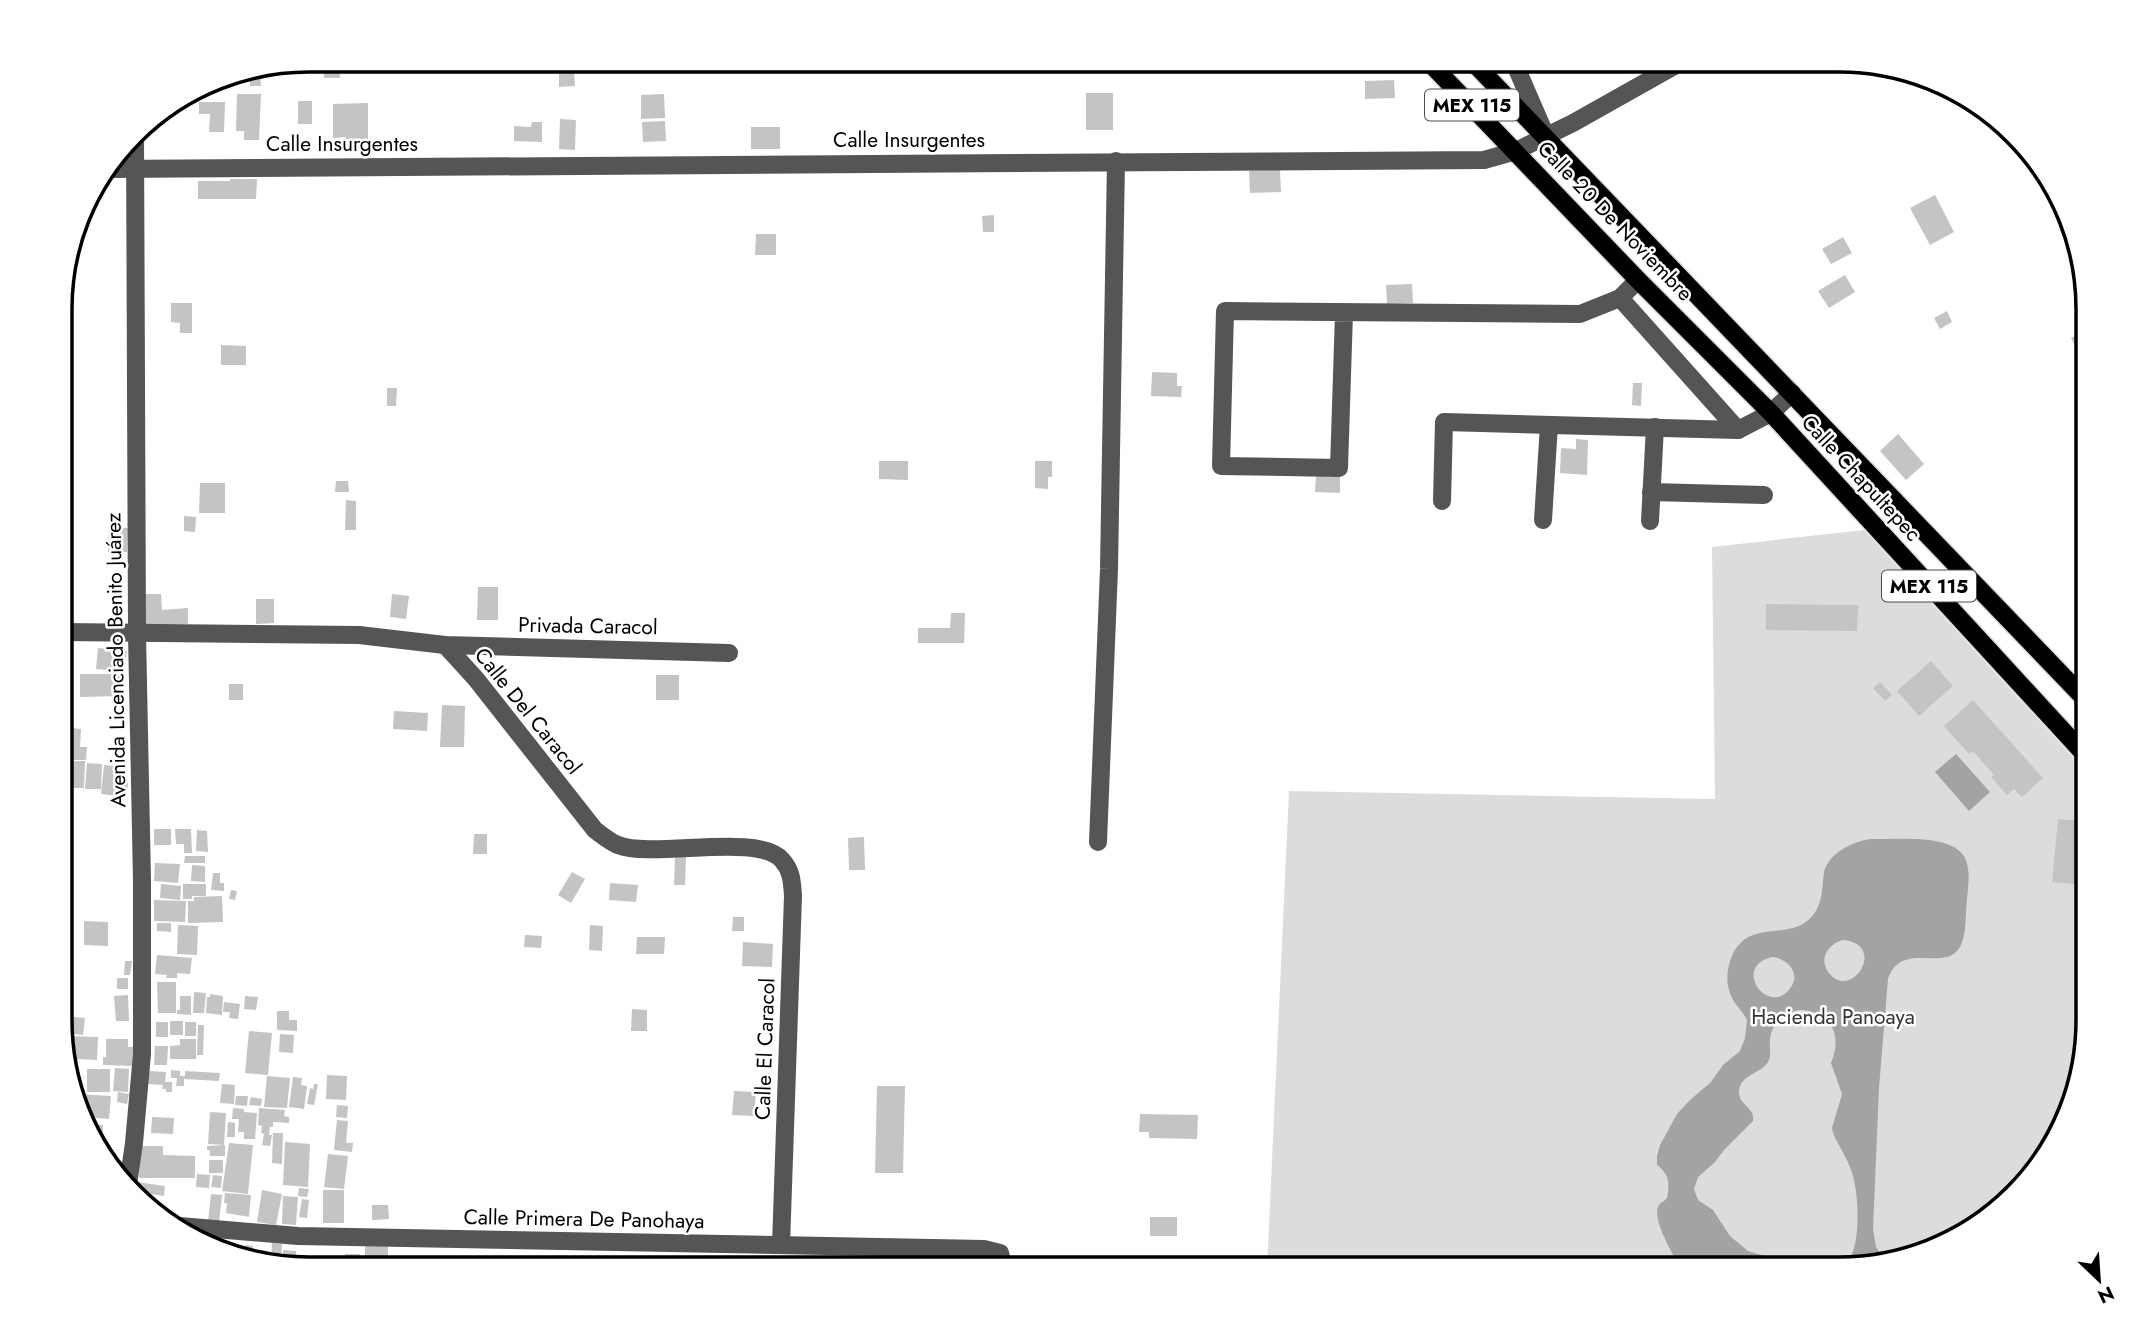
<svg xmlns="http://www.w3.org/2000/svg" width="2148" height="1329" font-family="Jost,sans-serif">
<style>
.green{fill:#dcdcdc}
.water{fill:#a3a3a3;fill-rule:evenodd}
.building{fill:#c4c4c4}
.lines{fill:none;stroke-linecap:round;stroke-linejoin:round}
.major-casing{stroke:#dbdbdb;stroke-width:21}
.minor{stroke:#555;stroke-width:18}
.major{stroke:#000;stroke-width:18}
.labels{text-anchor:middle;dominant-baseline:central;stroke-width:5;stroke-linejoin:round;paint-order:stroke}
.shield{fill:#fff;stroke:#4c4c4c;stroke-width:2}
.shield-label{font-size:19px;font-weight:bold;fill:#000}
.street-label{font-size:21px;fill:#000;stroke:#fff}
.park-label{font-size:21px;fill:#333;stroke:#fff}
.rim{fill:none;stroke:#000;stroke-width:3.5}
</style>
<rect width="100%" height="100%" fill="#fff"/>
<!-- green -->
<path class="green" d="M1864,530L2088,774V1036L2047,1158L1964,1236L1855,1269H1267L1289,791L1715,799L1712,547Z"/>
<!-- water -->
<g class="water">
<path d="M1956,754L1990,792L1969,811L1935,772Z"/>
<path d="M1870,839C1894,840 1953,833 1965,858C1971,871 1968,886 1967,900C1965,914 1967,935 1960,947C1945,973 1901,940 1888,979L1879,1088L1873,1229L1876,1247L1885,1260L1855,1269H1682C1675,1259 1650,1217 1659,1205C1661,1202 1665,1201 1667,1198C1670,1183 1669,1174 1657,1165V1156L1660,1145L1677,1114L1690,1100L1711,1082L1723,1065L1740,1051L1745,1038L1747,1020C1742,1010 1733,1003 1730,993C1726,983 1727,971 1730,961C1746,914 1791,945 1814,914C1823,902 1822,886 1824,872C1829,853 1852,842 1870,839ZM1843,940C1888,944 1852,1002 1829,973C1818,959 1828,944 1843,940ZM1772,957C1787,958 1801,973 1791,987C1770,1019 1730,967 1772,957ZM1799,1010C1831,1011 1843,1034 1831,1063L1842,1094L1832,1128L1833,1133C1839,1147 1848,1159 1852,1173C1859,1192 1862,1251 1845,1264L1771,1258L1748,1251L1730,1236L1713,1210L1698,1200L1694,1189L1698,1177L1715,1162L1724,1150L1753,1121C1755,1107 1740,1106 1739,1093C1739,1074 1761,1074 1768,1062C1772,1054 1769,1048 1770,1040C1771,1023 1784,1014 1799,1010Z"/>
</g>
<!-- building -->
<g class="building">
<path d="M324,60H341L340,78H324Z"/>
<path d="M1311,60H1323V65L1311,64Z"/>
<path d="M260,69L261,86H250V71Z"/>
<path d="M574,71L575,86L559,87V72Z"/>
<path d="M1394,80L1395,98L1365,99V81Z"/>
<rect x="1086" y="93" width="27" height="37"/>
<path d="M237,94H261L259,140H244V131H236Z"/>
<path d="M664,94L665,118L641,119V95Z"/>
<rect x="298" y="101" width="14" height="23"/>
<path d="M199,102H225L224,132H209L210,114H199Z"/>
<path d="M368,103V144L346,145V137L333,138V104Z"/>
<path d="M560,119L576,120L575,150L559,149Z"/>
<path d="M665,121L666,141L643,142L642,122Z"/>
<path d="M532,122H542V142L514,141V126L531,127Z"/>
<rect x="751" y="127" width="29" height="22"/>
<path d="M1280,170L1281,192L1250,193L1249,171Z"/>
<path d="M230,179H257L256,199H198V181H230Z"/>
<path d="M1935,195L1954,232L1930,245L1910,208Z"/>
<path d="M994,215V232H983L982,216Z"/>
<path d="M756,234H776V255H755Z"/>
<path d="M1843,237L1852,253L1831,264L1822,249Z"/>
<path d="M1845,275L1855,292L1829,308L1818,291Z"/>
<path d="M1412,284L1413,303L1387,304L1386,285Z"/>
<path d="M171,303H192V333H180V323L171,322Z"/>
<path d="M1947,311L1952,322L1940,329L1934,318Z"/>
<path d="M2088,328V369L2071,338Z"/>
<path d="M221,345L246,346V365H221Z"/>
<path d="M1152,372L1177,373V386H1182L1181,397L1151,396Z"/>
<path d="M1633,383H1642L1641,406L1632,405Z"/>
<path d="M387,388H397L396,406H387Z"/>
<path d="M1898,434L1924,464L1906,480L1880,451Z"/>
<path d="M1576,439L1588,440L1587,475L1560,473L1561,448L1576,449Z"/>
<path d="M879,461H908V480L879,479Z"/>
<path d="M1035,461H1052V477H1048V489L1035,488Z"/>
<path d="M1316,476L1340,477V493L1315,492Z"/>
<path d="M336,481H348L349,492H335Z"/>
<path d="M200,483H225V513H199Z"/>
<path d="M346,500L356,501V530H345Z"/>
<path d="M184,516L196,517L195,532L184,531Z"/>
<path d="M109,527L128,528L127,552H108Z"/>
<path d="M478,587H498V620H477Z"/>
<path d="M142,594H161L162,610L188,608V624L144,626Z"/>
<path d="M392,594L409,596L406,619L390,617Z"/>
<path d="M256,599H274V623L256,624Z"/>
<path d="M1766,604L1858,605L1857,631L1766,630Z"/>
<path d="M951,613H965L964,643H918V628H950Z"/>
<path d="M62,647L68,648L65,677H62Z"/>
<path d="M98,648L127,651L125,664H121V671L96,669Z"/>
<path d="M1931,661L1953,686L1919,716L1897,691Z"/>
<path d="M80,674H120V696L80,697Z"/>
<rect x="656" y="675" width="23" height="25"/>
<path d="M62,678L66,679L65,696H62Z"/>
<path d="M1880,682L1892,695L1885,701L1873,688Z"/>
<rect x="229" y="684" width="14" height="16"/>
<path d="M1973,700L2043,778L2022,797L2014,789L2007,795L1991,777L1994,775L1973,751L1969,754L1944,726Z"/>
<rect x="62" y="705" width="5" height="35"/>
<path d="M442,705L465,706L464,747H440Z"/>
<path d="M394,711L428,713L427,731L393,729Z"/>
<path d="M72,728L81,729L80,747H87L86,760H69Z"/>
<path d="M70,761H85L84,788H70Z"/>
<path d="M87,763L102,764L101,789H85Z"/>
<path d="M104,765L126,767L124,783H128L127,797L101,794Z"/>
<path d="M2058,819L2084,821L2088,825L2084,885L2052,882Z"/>
<rect x="154" y="829" width="17" height="16"/>
<path d="M175,829H191L192,853H184V844H176Z"/>
<path d="M197,830L207,831L208,852L196,851Z"/>
<path d="M474,834H487V854H473Z"/>
<path d="M864,837L865,870H849L848,838Z"/>
<path d="M185,856H205V863H184Z"/>
<path d="M675,856H686L685,885H674Z"/>
<path d="M155,863L180,864L178,883L154,881Z"/>
<path d="M192,865L205,866V882L191,881Z"/>
<path d="M572,872L585,879L571,903L558,895Z"/>
<path d="M213,873H220V883H224V891L211,890Z"/>
<path d="M610,883L638,885L636,902L609,900Z"/>
<path d="M161,884L181,886L180,900L160,898Z"/>
<path d="M183,884H206V896H192V899H183Z"/>
<path d="M231,890L237,891L235,900L229,899Z"/>
<path d="M222,896L223,922L188,923V901H194V897Z"/>
<path d="M154,900L186,901L185,922L154,921Z"/>
<path d="M733,917H744V931H732Z"/>
<path d="M84,921L108,922V946L84,945Z"/>
<path d="M157,923H171V932L157,931Z"/>
<path d="M178,925L198,926L197,955L177,954Z"/>
<path d="M590,925L603,926L602,951L589,950Z"/>
<path d="M525,935L542,936L541,948L524,947Z"/>
<path d="M637,937H665L664,954H636Z"/>
<path d="M743,942L773,944L772,967L742,966Z"/>
<path d="M157,955L192,958L190,974L177,973V978H166L167,975L155,974Z"/>
<path d="M125,961H132L130,975H124Z"/>
<rect x="117" y="978" width="11" height="11"/>
<path d="M157,982H176V1013H158Z"/>
<path d="M194,992L206,993L204,1013H193Z"/>
<path d="M210,994L223,996L222,1015L206,1013L207,997H210Z"/>
<path d="M128,995L129,1021H116L114,996Z"/>
<path d="M180,996H191V1015L177,1014V1010H180Z"/>
<path d="M245,996L258,997L256,1010L244,1009Z"/>
<path d="M224,1002L240,1004L238,1019L229,1018L230,1012H223Z"/>
<path d="M632,1009L647,1010V1031H631Z"/>
<path d="M277,1011H289V1020H297V1031L277,1030Z"/>
<path d="M65,1016L85,1018L83,1035L66,1033L67,1030L64,1029Z"/>
<rect x="170" y="1021" width="13" height="14"/>
<rect x="156" y="1022" width="12" height="15"/>
<rect x="185" y="1022" width="11" height="14"/>
<path d="M198,1025H204L203,1055H197Z"/>
<path d="M249,1031L272,1033L268,1075L245,1073Z"/>
<path d="M280,1034L294,1035L293,1053L279,1052Z"/>
<path d="M65,1036L98,1037L97,1060L74,1059V1049H65Z"/>
<path d="M106,1039H128V1047H133V1066L103,1065V1057H106Z"/>
<path d="M180,1039H196V1059H170V1046L180,1045Z"/>
<path d="M155,1046H168L167,1065H154Z"/>
<path d="M115,1068L129,1069L128,1092L113,1091Z"/>
<rect x="87" y="1069" width="23" height="23"/>
<path d="M171,1070L180,1071V1076H185V1071L220,1073L219,1081L184,1079V1086H176L177,1078H171Z"/>
<path d="M149,1071L166,1072L165,1082H172V1092H166V1089H162L163,1085L148,1084Z"/>
<path d="M327,1075L347,1076L346,1100L326,1099Z"/>
<path d="M267,1076L290,1078L287,1108L264,1107Z"/>
<path d="M293,1077L302,1078L301,1085L307,1086L304,1109L289,1107Z"/>
<path d="M222,1084L235,1085L234,1104L220,1103Z"/>
<path d="M314,1084H318L314,1105L307,1104L310,1088L313,1089Z"/>
<path d="M877,1086H905L903,1173H875Z"/>
<path d="M734,1091L756,1092L754,1116L732,1115Z"/>
<path d="M118,1092L129,1094L127,1104L117,1102Z"/>
<path d="M77,1094L111,1096L109,1119L86,1117Z"/>
<path d="M236,1096H248L247,1106L235,1105Z"/>
<path d="M251,1097L262,1099L261,1106L249,1105Z"/>
<path d="M337,1105L348,1106L347,1118L336,1117Z"/>
<path d="M233,1108L244,1109V1112L257,1113L255,1139H244V1132H238L239,1119H232Z"/>
<path d="M259,1108L285,1110L284,1116L289,1117V1123L273,1122V1127H270L269,1135H272L270,1146L262,1145L264,1134L261,1133L262,1126L258,1125Z"/>
<path d="M210,1112L226,1113L224,1145L208,1144Z"/>
<path d="M1140,1114L1198,1115L1197,1139L1149,1138V1132H1139Z"/>
<path d="M152,1117L174,1118L173,1134L151,1133Z"/>
<path d="M337,1120L348,1121L346,1143H353L352,1152L334,1150Z"/>
<path d="M228,1122L235,1123V1137H227Z"/>
<path d="M89,1125H103L102,1155H100Z"/>
<path d="M273,1133H283L282,1164L272,1163Z"/>
<path d="M285,1142L310,1144L308,1187L283,1185Z"/>
<path d="M229,1143L253,1145L248,1194L222,1191Z"/>
<path d="M225,1145V1156H210V1150H207V1146Z"/>
<path d="M140,1146H163V1155L195,1156V1178H139Z"/>
<path d="M328,1154L348,1156L344,1189L324,1187Z"/>
<rect x="209" y="1160" width="14" height="13"/>
<path d="M2024,1163L2040,1164L2023,1181Z"/>
<path d="M197,1174L210,1175L209,1188L196,1187Z"/>
<path d="M213,1175L222,1176L221,1188L211,1187Z"/>
<path d="M137,1182L165,1186L164,1196L135,1192Z"/>
<path d="M299,1188L309,1189L307,1197L298,1196Z"/>
<path d="M262,1190L282,1194L276,1225L257,1222Z"/>
<rect x="323" y="1190" width="21" height="33"/>
<path d="M225,1193L251,1195L249,1217L226,1213L227,1203H224Z"/>
<path d="M211,1194L222,1195L219,1223L208,1222Z"/>
<path d="M283,1196L298,1197L296,1225L282,1224Z"/>
<path d="M302,1199L309,1200L307,1218L299,1217Z"/>
<path d="M372,1205H388L389,1219L372,1220Z"/>
<rect x="1150" y="1217" width="27" height="19"/>
<path d="M221,1241L243,1245L242,1260L219,1250Z"/>
<path d="M272,1243L282,1244L281,1262H271Z"/>
<path d="M245,1245L253,1246L252,1262L244,1261Z"/>
<rect x="365" y="1246" width="23" height="16"/>
<path d="M260,1250L269,1251V1261L259,1260Z"/>
<path d="M283,1250L296,1251V1257H283Z"/>
<path d="M345,1254H360V1269H344Z"/>
<path d="M300,1258L331,1259V1269L299,1268Z"/>
<path d="M285,1259L298,1260L297,1268L285,1266Z"/>
<path d="M1058,1263V1269H1023V1265Z"/>
</g>
<g class="lines">
<defs>
<g id="major">
<path d="M1427,60L1638,280L1771,413L2088,758"/>
<path d="M1471,60L2088,702"/>
</g>
</defs>
<!-- major casing -->
<use href="#major" class="major-casing"/>
<!-- minor -->
<g class="minor">
<path d="M1513,60L1546,136"/>
<path d="M108,169L1484,160L1516,151L1573,123L1685,60"/>
<path d="M1620,298L1738,430"/>
<path d="M1344,313L1339,468L1221,466L1225,311L1580,314L1620,298L1638,280"/>
<path d="M1651,492L1764,495"/>
<path d="M1442,501L1444,422L1738,430L1771,413L1792,393"/>
<path d="M1543,520L1549,425"/>
<path d="M1650,521L1655,427"/>
<path d="M62,632L359,635L445,645L729,653"/>
<path d="M445,645L476,679L595,830C602,835 610,842 618,845C653,859 758,832 782,860C792,871 792,882 793,896L781,1245"/>
<path d="M1098,842L1109,569L1116,161"/>
<path d="M128,1185L134,1143L142,1054V881L137,634L135,134"/>
<path d="M168,1225L298,1236L984,1249L1000,1253L1004,1269"/>
</g>
<!-- major -->
<use href="#major" class="major"/>
</g>
<g class="labels">
<!-- shield labels -->
<g class="shield">
<rect x="1425" y="89.5" width="94" height="31" rx="5"/>
<rect x="1882" y="570.5" width="94" height="31" rx="5"/>
</g>
<g class="shield-label">
<text x="1472" y="105">MEX 115</text>
<text x="1929" y="586">MEX 115</text>
</g>
<!-- street labels -->
<g class="street-label">
<text x="909" y="140">Calle Insurgentes</text>
<text x="342" y="144">Calle Insurgentes</text>
<text transform="translate(1615 221) rotate(46)">Calle 20 De Noviembre</text>
<text transform="translate(1861 478) rotate(47)">Calle Chapultepec</text>
<text transform="translate(588 626) rotate(1)">Privada Caracol</text>
<text transform="translate(116 660) rotate(-91)">Avenida Licenciado Benito Juárez</text>
<text transform="translate(528 711) rotate(51)">Calle Del Caracol</text>
<text transform="translate(765 1049) rotate(-88)">Calle El Caracol</text>
<text transform="translate(584 1219) rotate(1)">Calle Primera De Panohaya</text>
</g>
<!-- park labels -->
<g class="park-label">
<text x="1833" y="1017">Hacienda Panoaya</text>
</g>
</g>
<!-- crop -->
<path d="M0 0H2148V1329H0ZM309 72H1839A237 237 0 0 1 2076 309V1020A237 237 0 0 1 1839 1257H309A237 237 0 0 1 72 1020V309A237 237 0 0 1 309 72Z" fill="#fff" fill-rule="evenodd"/>
<path class="rim" d="M309 72H1839A237 237 0 0 1 2076 309V1020A237 237 0 0 1 1839 1257H309A237 237 0 0 1 72 1020V309A237 237 0 0 1 309 72Z"/>
<!-- north arrow -->
<g transform="translate(2099 1280) rotate(155)" stroke="#ffffff" stroke-width="5" paint-order="stroke">
<path d="M0-5L12 26L0 18L-12 26Z" fill="#000000"/>
<text y="-10" font-size="19" font-weight="bold" text-anchor="middle" fill="#000000">N</text>
</g>
</svg>
